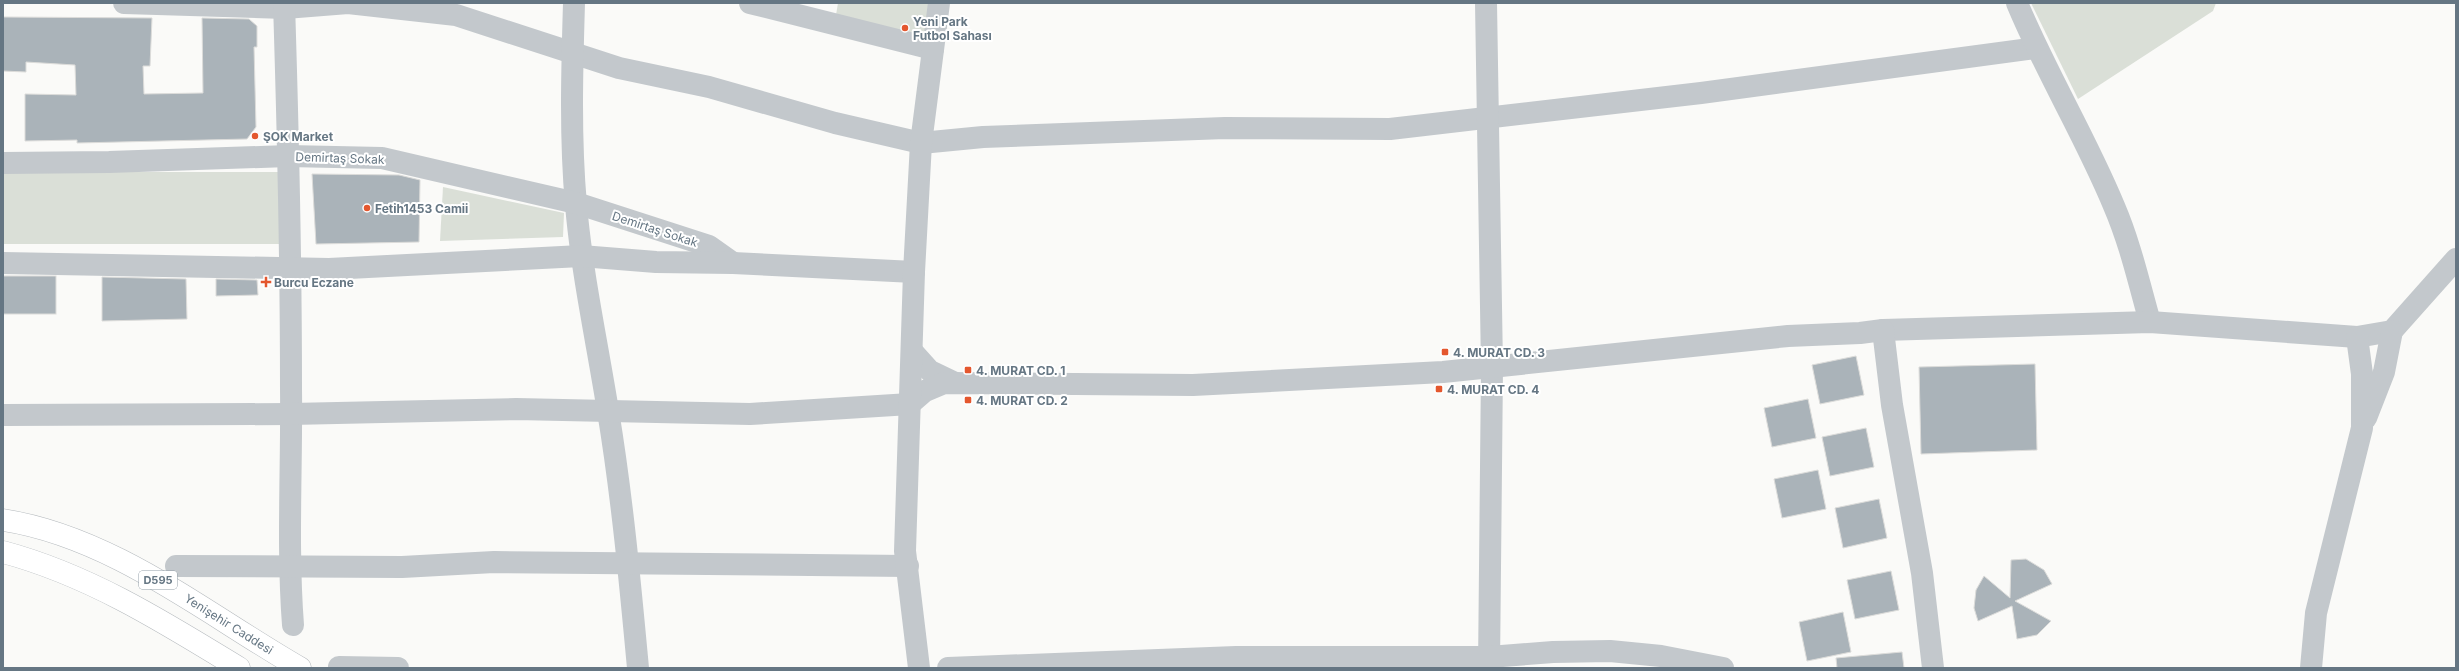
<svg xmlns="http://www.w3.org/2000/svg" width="2459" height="671" font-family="Inter,sans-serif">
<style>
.green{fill:#dadfd7}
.building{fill:#aab3b9;stroke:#dcdcda}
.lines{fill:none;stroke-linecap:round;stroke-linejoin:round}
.highway-casing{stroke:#b4b9bd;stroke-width:23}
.minor{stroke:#c3c8cc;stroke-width:22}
.highway{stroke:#fff;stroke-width:22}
.poi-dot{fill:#e4572e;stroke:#fff;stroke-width:1.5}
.labels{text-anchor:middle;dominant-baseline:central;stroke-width:4;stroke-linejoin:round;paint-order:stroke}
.shield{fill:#fff;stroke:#939fa8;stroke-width:1}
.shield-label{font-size:11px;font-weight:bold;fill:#657683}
.poi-label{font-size:12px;font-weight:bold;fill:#657683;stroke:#fff;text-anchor:start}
.street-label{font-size:12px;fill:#657683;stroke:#fff}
</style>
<rect width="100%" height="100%" fill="#fafaf8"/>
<!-- green -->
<g class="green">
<path d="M838,3H933L927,40L836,15Z"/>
<path d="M2031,3H2216L2213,11L2078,99Z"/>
<path d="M3,172H278L280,244H3Z"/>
<path d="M443,187L564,213L563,237L440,241Z"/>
</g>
<!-- building -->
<g class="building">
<path d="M3,17L152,18L150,66H143L144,94L203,93L202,18L249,19L257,26V47H254L256,127L247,139L77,143V140L25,141V94L76,95L75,65L26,62V72L3,71Z"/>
<path d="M312,174L399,175L420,180L419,242L316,244Z"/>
<rect x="3" y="276" width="53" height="38"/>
<path d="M102,277L186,279L187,319L102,321Z"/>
<path d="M216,279L257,280L258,295L216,296Z"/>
<path d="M1856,356L1864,395L1820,404L1812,365Z"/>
<path d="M2035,364L2037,450L1921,454L1919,367Z"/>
<path d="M1808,399L1816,438L1772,447L1764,408Z"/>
<path d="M1866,428L1874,467L1830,476L1822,437Z"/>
<path d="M1818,470L1826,509L1782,518L1774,479Z"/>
<path d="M1879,499L1887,538L1843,548L1835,508Z"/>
<path d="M2026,559L2044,570L2052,584L2015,601L2051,621L2037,635L2017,639L2012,606L1978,621L1974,608L1976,590L1984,576L2010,598L2011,560Z"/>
<path d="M1891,571L1899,610L1855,619L1847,580Z"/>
<path d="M1843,612L1851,652L1807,661L1799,622Z"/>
<path d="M1902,652L1904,668H1837L1836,658Z"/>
</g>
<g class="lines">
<defs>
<g id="highway">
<path d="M3,520C113,537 206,614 300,668"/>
<path d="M3,552C89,575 164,622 239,668"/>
</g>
</defs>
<!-- highway casing -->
<use href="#highway" class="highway-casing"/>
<!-- minor -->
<g class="minor">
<path d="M124,3L285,8L348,3L456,15L619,68L709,87L835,123L921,143L983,137L1225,128L1390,129L1701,93L2036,48"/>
<path d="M284,3C288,131 291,259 291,388C292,467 287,546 293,625"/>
<path d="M574,3C572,70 570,138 576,205C582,274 597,342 608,411C622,496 630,582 638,668"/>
<path d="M750,3L933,49"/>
<path d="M1486,3L1492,367L1489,668"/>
<path d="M2017,3C2046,73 2085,136 2114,206C2130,243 2139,283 2150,322"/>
<path d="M3,163L109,162L288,156L382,158L576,203L709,246L733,263"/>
<path d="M3,263L329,269L581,256L656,262L733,263L914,272"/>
<path d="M1883,330L2150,322L2357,337L2392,331L2456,259"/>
<path d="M912,351L930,371L955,383"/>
<path d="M3,415L291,414L516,409L750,414L910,404L925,391L944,383L1193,385L1443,372L1788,336L1860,333L1883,330L1892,405L1922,573L1933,668"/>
<path d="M2366,418L2384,372L2392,331"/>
<path d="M176,566L402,567L494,562L908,566"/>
<path d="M339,667L398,668"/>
<path d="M919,668L905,551L914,272L921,143L939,3"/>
<path d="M948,668L1236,657H1489L1553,652L1610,651L1661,656L1723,668"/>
<path d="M2311,668L2316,613L2362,428V374L2357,337"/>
</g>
<!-- highway -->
<use href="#highway" class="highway"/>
</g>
<!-- markers -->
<g class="poi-dot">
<circle cx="905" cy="28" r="4"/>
<circle cx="255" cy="136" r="4"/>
<circle cx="367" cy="208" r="4"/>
<path d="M264 276h4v4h4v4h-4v4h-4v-4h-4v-4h4z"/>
<rect x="1441" y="348" width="8" height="8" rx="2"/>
<rect x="964" y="366" width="8" height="8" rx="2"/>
<rect x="1435" y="385" width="8" height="8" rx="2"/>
<rect x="964" y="396" width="8" height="8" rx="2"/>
</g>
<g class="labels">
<!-- shield labels -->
<rect class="shield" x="139" y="571" width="38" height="18" rx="3"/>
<g class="shield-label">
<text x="158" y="580">D595</text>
</g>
<!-- poi labels -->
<g class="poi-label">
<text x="913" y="21">Yeni Park<tspan x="913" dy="14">Futbol Sahası</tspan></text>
<text x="263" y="136">ŞOK Market</text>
<text x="375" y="208">Fetih1453 Camii</text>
<text x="274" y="282">Burcu Eczane</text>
<text x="1453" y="352">4. MURAT CD. 3</text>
<text x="976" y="370">4. MURAT CD. 1</text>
<text x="1447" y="389">4. MURAT CD. 4</text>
<text x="976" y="400">4. MURAT CD. 2</text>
</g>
<!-- street labels -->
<g class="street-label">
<text transform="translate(340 158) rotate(2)">Demirtaş Sokak</text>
<text transform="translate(655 229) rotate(18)">Demirtaş Sokak</text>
<text transform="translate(229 624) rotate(32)">Yenişehir Caddesi</text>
</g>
</g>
<!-- border -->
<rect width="2459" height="671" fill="none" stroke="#657683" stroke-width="8"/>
</svg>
